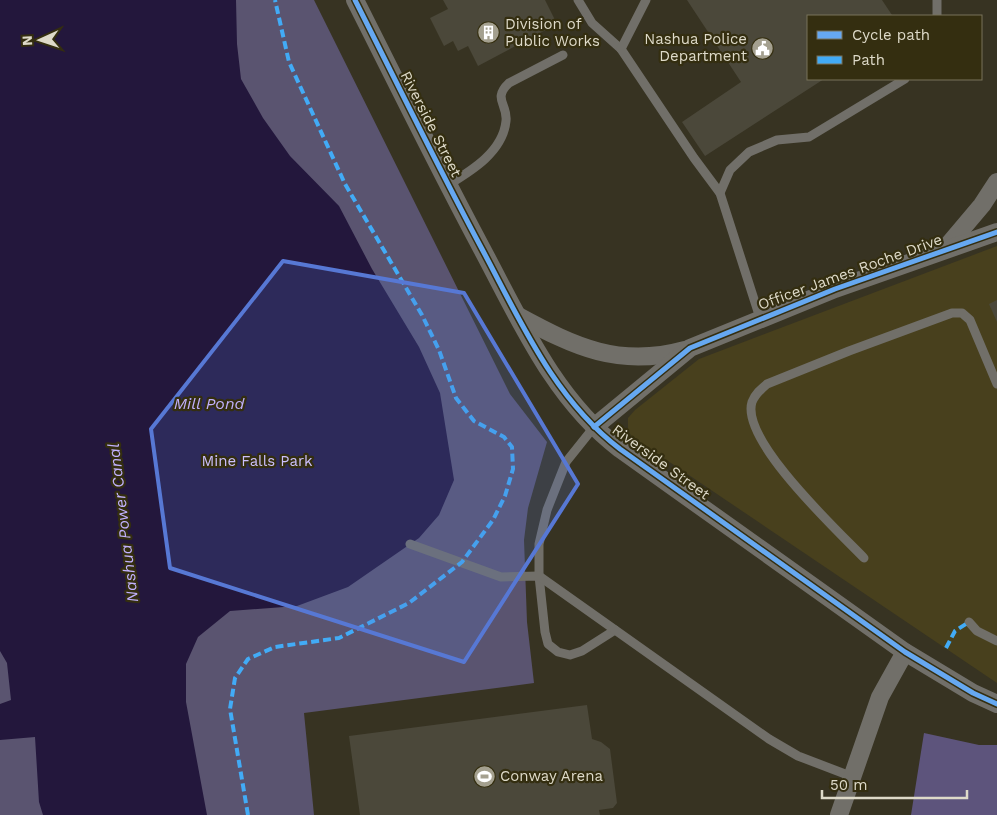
<svg xmlns="http://www.w3.org/2000/svg" width="997" height="815" font-family="'Work Sans',sans-serif">
<style>
.built{fill:#48401d}
.green{fill:#5a5470}
.forest{fill:#5d547c}
.water{fill:#23173c}
.building{fill:#4b483a}
.lines{fill:none;stroke-linecap:round;stroke-linejoin:round}
.service{stroke:#716f69;stroke-width:9}
.minor{stroke:#716f69;stroke-width:18}
.quiet{stroke:#42abf6;stroke-width:4;stroke-dasharray:8 4;stroke-linecap:butt}
.cycleway-casing{stroke:#342e10;stroke-width:8}
.cycleway{stroke:#66a8f1;stroke-width:5}
.marked{fill:#5778d4;fill-opacity:0.2;stroke:#5778d4;stroke-width:4;stroke-linejoin:round}
.labels{text-anchor:middle;dominant-baseline:central;stroke-width:4.5;stroke-linejoin:round;paint-order:stroke}
.poi-label{font-size:15px;fill:#dedac9;stroke:#342e10;text-anchor:start}
.street-label{font-size:15px;fill:#dedac9;stroke:#342e10}
.park-label{font-size:15px;fill:#ccc0fd;stroke:#342e10}
.water-label{font-size:16px;font-style:italic;fill:#c1b1fd;stroke:#342e10}
</style>
<rect width="100%" height="100%" fill="#373322"/>
<!-- built -->
<path class="built" d="M997,246V683L631,436L628,429V418L635,410L699,359Z"/>
<!-- green -->
<path class="green" d="M0,0H314L510,394L547,442L528,508L524,540L527,622L534,683L304,713L314,815H0Z"/>
<!-- forest -->
<path class="forest" d="M924,733L979,745H997V815H911Z"/>
<!-- water -->
<path class="water" d="M0,0H236L237,44L241,79L263,118L290,156L339,206L372,269L419,347L440,393L454,480L439,515L419,538L348,587L297,606L230,611L198,637L186,664V702L207,815H43L39,802L35,737L0,740V704L11,700L7,663L0,651Z"/>
<!-- building -->
<g class="building">
<path d="M443,0H545L557,24L478,66L468,46L458,51L453,41L444,46L430,18L448,9Z"/>
<path d="M687,0H882L892,15L808,16V79H824L705,156L682,122L741,82Z"/>
<path d="M997,300V322L989,304Z"/>
<path d="M587,705L592,739L601,742L610,749L617,803L613,808L599,810L600,815H360L349,736Z"/>
</g>
<g class="lines">
<!-- service -->
<g class="service">
<path d="M578,0L592,23L621,49"/>
<path d="M646,0L621,49L694,158L720,193L760,318"/>
<path d="M937,16V0"/>
<path d="M448,185C471,171 503,152 506,121C508,104 492,99 509,83L563,55"/>
<path d="M720,193L730,170L749,152L777,140L809,137L905,79"/>
<path d="M594,427L566,462L547,510L539,544V576L545,632L548,644L558,652L570,655L582,651L615,630"/>
<path d="M410,544L501,577L539,576L769,739L798,756L853,777"/>
<path d="M864,558C838,531 740,440 752,402C755,394 761,389 767,384L849,351L952,313H962L970,320L997,384"/>
<path d="M969,622L977,631L997,641"/>
</g>
<!-- minor -->
<g class="minor">
<path d="M355,0C397,83 438,167 482,249C520,320 554,399 620,449L905,652L973,693L997,704"/>
<path d="M944,250L982,205L997,182"/>
<path d="M518,316C575,347 619,368 685,350"/>
<path d="M594,427L690,348L835,289L997,232"/>
<path d="M839,815L880,697L905,652"/>
</g>
<!-- quiet -->
<g class="quiet">
<path d="M946,648L955,631L969,622"/>
<path d="M248,815L230,709L235,678L248,659L275,647L339,638L409,603L462,562L493,520L505,496L513,469L512,447L504,437L474,421L456,398L439,350L422,315L345,184L289,62L275,0"/>
</g>
<defs>
<g id="cycleway">
<path d="M355,0C397,83 438,167 482,249C520,320 554,399 620,449L905,652L973,693L997,704"/>
<path d="M594,427L690,348L835,289L997,232"/>
</g>
</defs>
<!-- cycleway casing -->
<use href="#cycleway" class="cycleway-casing"/>
<!-- cycleway -->
<use href="#cycleway" class="cycleway"/>
</g>
<!-- marked area -->
<path class="marked" d="M283,261L464,293L578,484L464,662L170,568L151,429Z"/>
<!-- icons -->
<defs>
<symbol id="building-disc" viewBox="-11 -11 22 22"><circle r="9.5" fill="#a4a08f" stroke="#342e10"/><path d="M-4-6H4V6H1V3H-1V6H-4ZM-2.5-4.3h1.7v1.8h-1.7ZM.8-4.3h1.7v1.8H.8ZM-2.5-1h1.7V.8h-1.7ZM.8-1h1.7V.8H.8Z" fill="#fff"/></symbol>
<symbol id="civic-disc" viewBox="-11 -11 22 22"><circle r="9.5" fill="#a4a08f" stroke="#342e10"/><path d="M-.6-6.5H3V-4.5H.6V-3L4-1V1h2V6H-6V1h2V-1L-.6-3ZM-1.2 2.5V6h2.4V2.5Z" fill="#fff"/></symbol>
<symbol id="stadium-disc" viewBox="-11 -11 22 22"><circle r="9.5" fill="#a4a08f" stroke="#342e10"/><path d="M0-5a6.5 5 0 1 0 0 10a6.5 5 0 1 0 0-10ZM-3.5-1.8h7v3.6h-7Z" fill="#fff"/></symbol>
</defs>
<g fill-rule="evenodd">
<use href="#building-disc" x="476" y="20" width="25" height="25"/>
<use href="#civic-disc" x="750" y="36" width="25" height="25"/>
<use href="#stadium-disc" x="472" y="764" width="25" height="25"/>
</g>
<g class="labels">
<!-- poi labels -->
<g class="poi-label">
<text x="505" y="24">Division of<tspan x="505" dy="17">Public Works</tspan></text>
<text x="747" y="39" text-anchor="end">Nashua Police<tspan x="747" dy="17">Department</tspan></text>
<text x="500" y="776">Conway Arena</text>
</g>
<!-- street labels -->
<g class="street-label">
<text transform="translate(431 124) rotate(63)">Riverside Street</text>
<text transform="translate(850 272) rotate(-20)">Officer James Roche Drive</text>
<text transform="translate(661 462) rotate(36)">Riverside Street</text>
</g>
<!-- park labels -->
<g class="park-label">
<text x="257" y="461">Mine Falls Park</text>
</g>
<!-- water labels -->
<g class="water-label">
<text x="209" y="403">Mill Pond</text>
<text transform="translate(123 523) rotate(-97)">Nashua Power Canal</text>
</g>
</g>
<!-- legend -->
<rect x="807" y="15" width="175" height="65" fill="#342e10" stroke="#78735a"/>
<rect x="817" y="31" width="25" height="8" fill="#66a8f1" stroke="#78735a"/>
<text x="852" y="40" font-size="15" fill="#dedac9">Cycle path</text>
<rect x="817" y="56" width="25" height="8" fill="#42abf6" stroke="#78735a"/>
<text x="852" y="65" font-size="15" fill="#dedac9">Path</text>
<!-- north arrow -->
<g transform="translate(40 40) rotate(267)" stroke="#342e10" stroke-width="4" paint-order="stroke">
<path d="M0-4L9 19L0 12L-9 19Z" fill="#dedac9"/>
<text y="-8" font-size="14" font-weight="bold" text-anchor="middle" fill="#dedac9">N</text>
</g>
<!-- scale -->
<path d="M822 790v8h145v-8" fill="none" stroke="#dedac9" stroke-width="2.5"/>
<text x="830" y="790" font-size="15" fill="#dedac9" stroke="#342e10" stroke-width="4" paint-order="stroke">50 m</text>
</svg>
